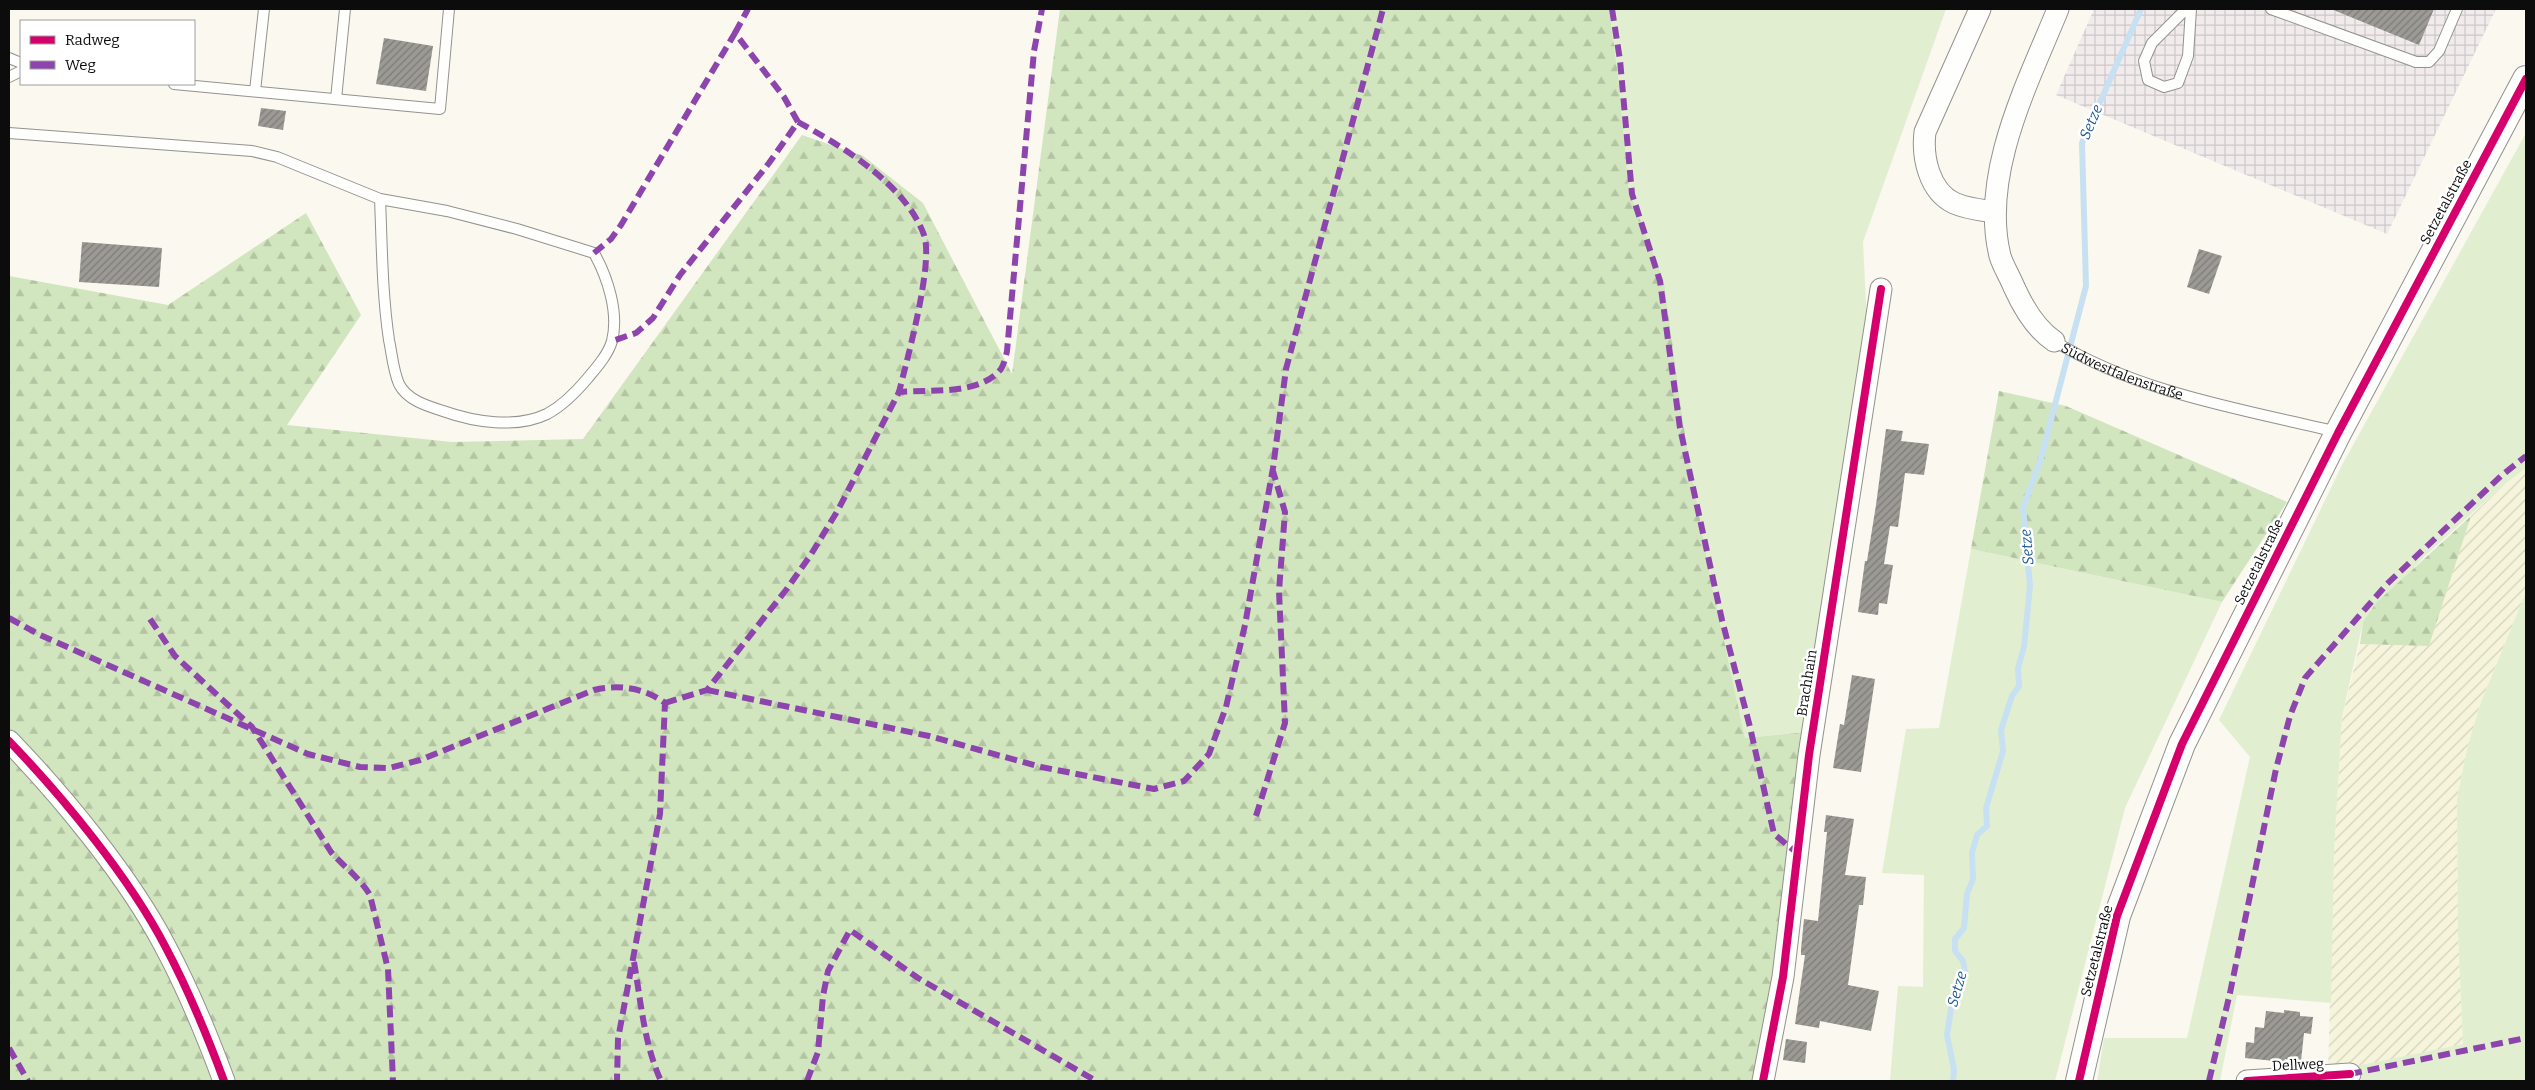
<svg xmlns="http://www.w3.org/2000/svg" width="2535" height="1090" font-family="Bitter,serif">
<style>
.industrial{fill:url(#industrial-grid)}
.farmland{fill:url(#farmland-furrows)}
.grass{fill:#e1efd0}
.forest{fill:url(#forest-firs)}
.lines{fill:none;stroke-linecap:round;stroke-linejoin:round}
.stream{stroke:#c8e1f2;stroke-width:6}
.building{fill:url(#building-hatch)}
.service-casing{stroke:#93928e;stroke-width:12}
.minor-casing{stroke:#93928e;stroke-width:23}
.tertiary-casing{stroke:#93928e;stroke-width:28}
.service{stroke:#fefefd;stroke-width:10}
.minor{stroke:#fefefd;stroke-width:21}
.tertiary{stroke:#fefefd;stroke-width:26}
.quiet{stroke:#8e44ad;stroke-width:6;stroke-dasharray:12 6;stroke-linecap:butt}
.cycleway-casing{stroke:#fff;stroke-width:11}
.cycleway{stroke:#d6006c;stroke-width:8}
.labels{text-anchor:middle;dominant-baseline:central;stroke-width:5;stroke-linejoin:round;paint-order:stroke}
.street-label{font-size:14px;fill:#0c0c0c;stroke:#fff}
.water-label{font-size:15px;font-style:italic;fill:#1a5998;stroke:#fff}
</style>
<defs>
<pattern id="industrial-grid" width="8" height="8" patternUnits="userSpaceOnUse" patternTransform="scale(1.25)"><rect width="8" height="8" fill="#f1ebec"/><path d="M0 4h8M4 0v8" fill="none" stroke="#cdc8c9"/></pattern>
<pattern id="farmland-furrows" width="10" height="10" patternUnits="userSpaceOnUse" patternTransform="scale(1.25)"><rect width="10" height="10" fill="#f6f5dc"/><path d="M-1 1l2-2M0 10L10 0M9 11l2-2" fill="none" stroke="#d2d1bc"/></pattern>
<pattern id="forest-firs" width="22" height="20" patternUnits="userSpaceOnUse" patternTransform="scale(1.25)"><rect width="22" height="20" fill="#d1e6be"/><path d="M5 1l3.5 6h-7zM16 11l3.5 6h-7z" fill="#b2c4a2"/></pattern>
<pattern id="building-hatch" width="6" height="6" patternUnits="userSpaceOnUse" patternTransform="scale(1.25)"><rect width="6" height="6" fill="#9c9a95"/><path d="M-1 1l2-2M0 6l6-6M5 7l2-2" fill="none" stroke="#7e7c78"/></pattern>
</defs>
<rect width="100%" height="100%" fill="#faf8ef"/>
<!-- industrial -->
<path class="industrial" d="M2094,9H2496L2387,234L2056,95Z"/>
<!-- farmland -->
<path class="farmland" d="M2526,468V592L2481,702L2468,745L2457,798L2458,934L2463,1045L2328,1073L2334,852L2342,717L2360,644L2429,646L2471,516L2501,487Z"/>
<!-- grass -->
<g class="grass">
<path d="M1609,9H1946L1863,242L1869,364L1807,732L1745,738L1709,571L1684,428L1664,281L1629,191L1618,75Z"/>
<path d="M2526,133V468L2501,487L2425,556L2363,622L2342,717L2334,852L2331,1003L2237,995L2220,1081H2097L2104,1038H2187L2250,757L2219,720L2342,465Z"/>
<path d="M1971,549L2222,602L2125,808L2055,1081H1890L1898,986L1923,987L1924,875L1882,873L1906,729L1939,728Z"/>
<path d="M2526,592V1081H2283L2463,1044L2458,934L2457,798L2468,745L2481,702Z"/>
</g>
<!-- forest -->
<g class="forest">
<path d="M1060,9H1609L1618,75L1629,191L1664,281L1684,428L1709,571L1745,738L1807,732L1775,981L1752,1081H9V276L168,305L306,213L361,315L287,425L452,442L583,439L802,135L863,156L923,203L1012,374Z"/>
<path d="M1999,391L2066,406L2287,502L2222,602L1971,549Z"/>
<path d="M2471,516L2429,646L2360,644L2363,622L2376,603Z"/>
</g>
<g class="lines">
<!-- stream -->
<path class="stream" d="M1953,1081L1954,1069L1947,1035L1952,1003L1965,971L1963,961L1955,951V939L1964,928L1967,894L1973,879L1972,853L1977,835L1987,826L1986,808L2003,751L2001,730L2012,696L2019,686L2018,668L2024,647L2030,586L2023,508L2041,458L2086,286L2082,143L2141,9"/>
</g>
<!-- building -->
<g class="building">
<path d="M2331,9H2434L2419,45Z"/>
<path d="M384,38L433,46L426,91L376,84Z"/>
<path d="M261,108L286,111L283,130L258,126Z"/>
<path d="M82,242L162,248L159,287L79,282Z"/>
<path d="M2199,249L2222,256L2209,294L2187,287Z"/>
<path d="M1886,429L1903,431L1901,441L1929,444L1924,475L1905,473L1898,527L1890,526L1884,564L1893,565L1887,604L1879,603L1878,615L1858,612L1865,561H1867L1876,505Z"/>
<path d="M1852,675L1875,679L1861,772L1833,768L1840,724L1844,725Z"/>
<path d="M1826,815L1854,819L1845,875L1866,877L1863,905H1859L1848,985L1879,991L1871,1031L1820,1021L1819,1028L1795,1024L1805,955H1801V949L1804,919L1818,921L1827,832H1824Z"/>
<path d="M2284,1010L2300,1012V1016L2313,1017L2311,1034L2304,1033L2301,1061L2285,1059L2284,1062L2245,1058L2246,1042L2254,1043L2255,1027L2264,1028L2266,1011L2284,1013Z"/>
<path d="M1786,1039L1807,1042L1805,1063L1783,1060Z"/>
</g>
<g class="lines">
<defs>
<g id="service">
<path d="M2186,9L2152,43L2144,61L2148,80L2164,87L2178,83L2188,56L2191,9"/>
<path d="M2271,9L2416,62H2429L2439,51L2457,9"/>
<path d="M9,58L21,63"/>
<path d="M9,77L21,71"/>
<path d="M174,84L440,109L449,9"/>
<path d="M255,91L264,9"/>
<path d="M336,99L345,9"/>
<path d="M9,133L252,151L277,157L380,199L447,211L517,229L594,253C608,278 619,313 612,341C608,355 596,368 587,379C576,392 562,406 547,414C516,429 474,422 443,411C427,406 407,400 399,384C393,370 392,354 389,340C382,293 382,246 380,199"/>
<path id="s1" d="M2054,341C2139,393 2241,409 2337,432"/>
</g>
<g id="minor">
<path d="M1980,9L1925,132C1922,157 1929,191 1954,203C1967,209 1981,210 1995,212"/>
<path d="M2054,341C2036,329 2023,307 2014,287C2010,277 2003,266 2000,256C1980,174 2028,83 2058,9"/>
<path d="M9,741C63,797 129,877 165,946C188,989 207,1035 224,1081"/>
<path d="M1763,1081L1783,977L1809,755L1881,289"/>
<path d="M2247,1081L2350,1074"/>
</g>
<path id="tertiary" d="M2079,1081L2117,916L2182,744L2338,433L2526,79"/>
</defs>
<!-- service casing -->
<use href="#service" class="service-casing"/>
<!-- minor casing -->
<use href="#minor" class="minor-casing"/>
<!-- tertiary casing -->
<use href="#tertiary" class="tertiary-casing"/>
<!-- service -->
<use href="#service" class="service"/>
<!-- minor -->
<use href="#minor" class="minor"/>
<!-- tertiary -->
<use href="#tertiary" class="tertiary"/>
<!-- quiet -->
<g class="quiet">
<path d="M1612,9L1620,60L1632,194L1660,281L1680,428L1722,620L1750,727L1774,834L1797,853"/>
<path d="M735,33L748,9"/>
<path d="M798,122C842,146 906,185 924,235C934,262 907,360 899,392"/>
<path d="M594,253L611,239L621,225L735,33L784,97L798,122L769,163L680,275L653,318L636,333L612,341"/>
<path d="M9,618L38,634L308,754L360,767L389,768L420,760L594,690C619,684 645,688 665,703L660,814L618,1039L617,1081"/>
<path d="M150,619L175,656L252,727L331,852C343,866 360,878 370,895L388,969L393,1081"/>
<path d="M707,690L929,736L1041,767L1154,789L1184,781L1209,754L1226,707L1245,625L1273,468L1286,369L1383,9"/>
<path d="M665,703L707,690L786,590L810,556L838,510L899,392C930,389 979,396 1001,369C1004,364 1006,356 1007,351L1034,51L1042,9"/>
<path d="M1256,816L1285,723L1279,591L1285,512L1273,471"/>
<path d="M634,962C641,1002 644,1044 661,1081"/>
<path d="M9,1048L28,1081"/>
<path d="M2350,1074L2526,1038"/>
<path d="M807,1081L818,1052L823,996L828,971L850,930L918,978L1096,1081"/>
<path d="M2209,1081L2230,993L2276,769L2290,716L2305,678L2387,584L2501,476L2526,456"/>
</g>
<defs>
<g id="cycleway">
<path d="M9,741C63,797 129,877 165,946C188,989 207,1035 224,1081"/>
<path d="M1763,1081L1783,977L1809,755L1881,289"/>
<path d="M2079,1081L2117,916L2182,744L2338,433L2526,79"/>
<path d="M2247,1081L2350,1074"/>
</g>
</defs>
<!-- cycleway casing -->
<use href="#cycleway" class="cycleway-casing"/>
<!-- cycleway -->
<use href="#cycleway" class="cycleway"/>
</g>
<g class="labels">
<!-- street labels -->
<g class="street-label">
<text transform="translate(2446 202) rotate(-62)">Setzetalstraße</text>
<text stroke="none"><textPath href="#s1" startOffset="75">Südwestfalenstraße</textPath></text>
<text transform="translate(2259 562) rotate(-64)">Setzetalstraße</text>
<text transform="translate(1807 683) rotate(-81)">Brachhain</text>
<text transform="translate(2097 951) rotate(-76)">Setzetalstraße</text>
<text transform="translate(2298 1065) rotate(-3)">Dellweg</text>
</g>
<!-- water labels -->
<g class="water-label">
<text transform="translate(2091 122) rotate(-67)">Setze</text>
<text transform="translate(2027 547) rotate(-95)">Setze</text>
<text transform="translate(1957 989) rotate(-74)">Setze</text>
</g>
</g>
<!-- border -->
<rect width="2535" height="1090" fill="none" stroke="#0c0c0c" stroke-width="20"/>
<!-- legend -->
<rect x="20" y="20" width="175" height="65" fill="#ffffff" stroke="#9e9e9e"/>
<rect x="30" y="36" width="25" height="8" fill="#d6006c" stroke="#9e9e9e"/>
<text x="65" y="45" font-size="15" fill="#0c0c0c">Radweg</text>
<rect x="30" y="61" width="25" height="8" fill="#8e44ad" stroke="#9e9e9e"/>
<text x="65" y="70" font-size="15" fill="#0c0c0c">Weg</text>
</svg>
